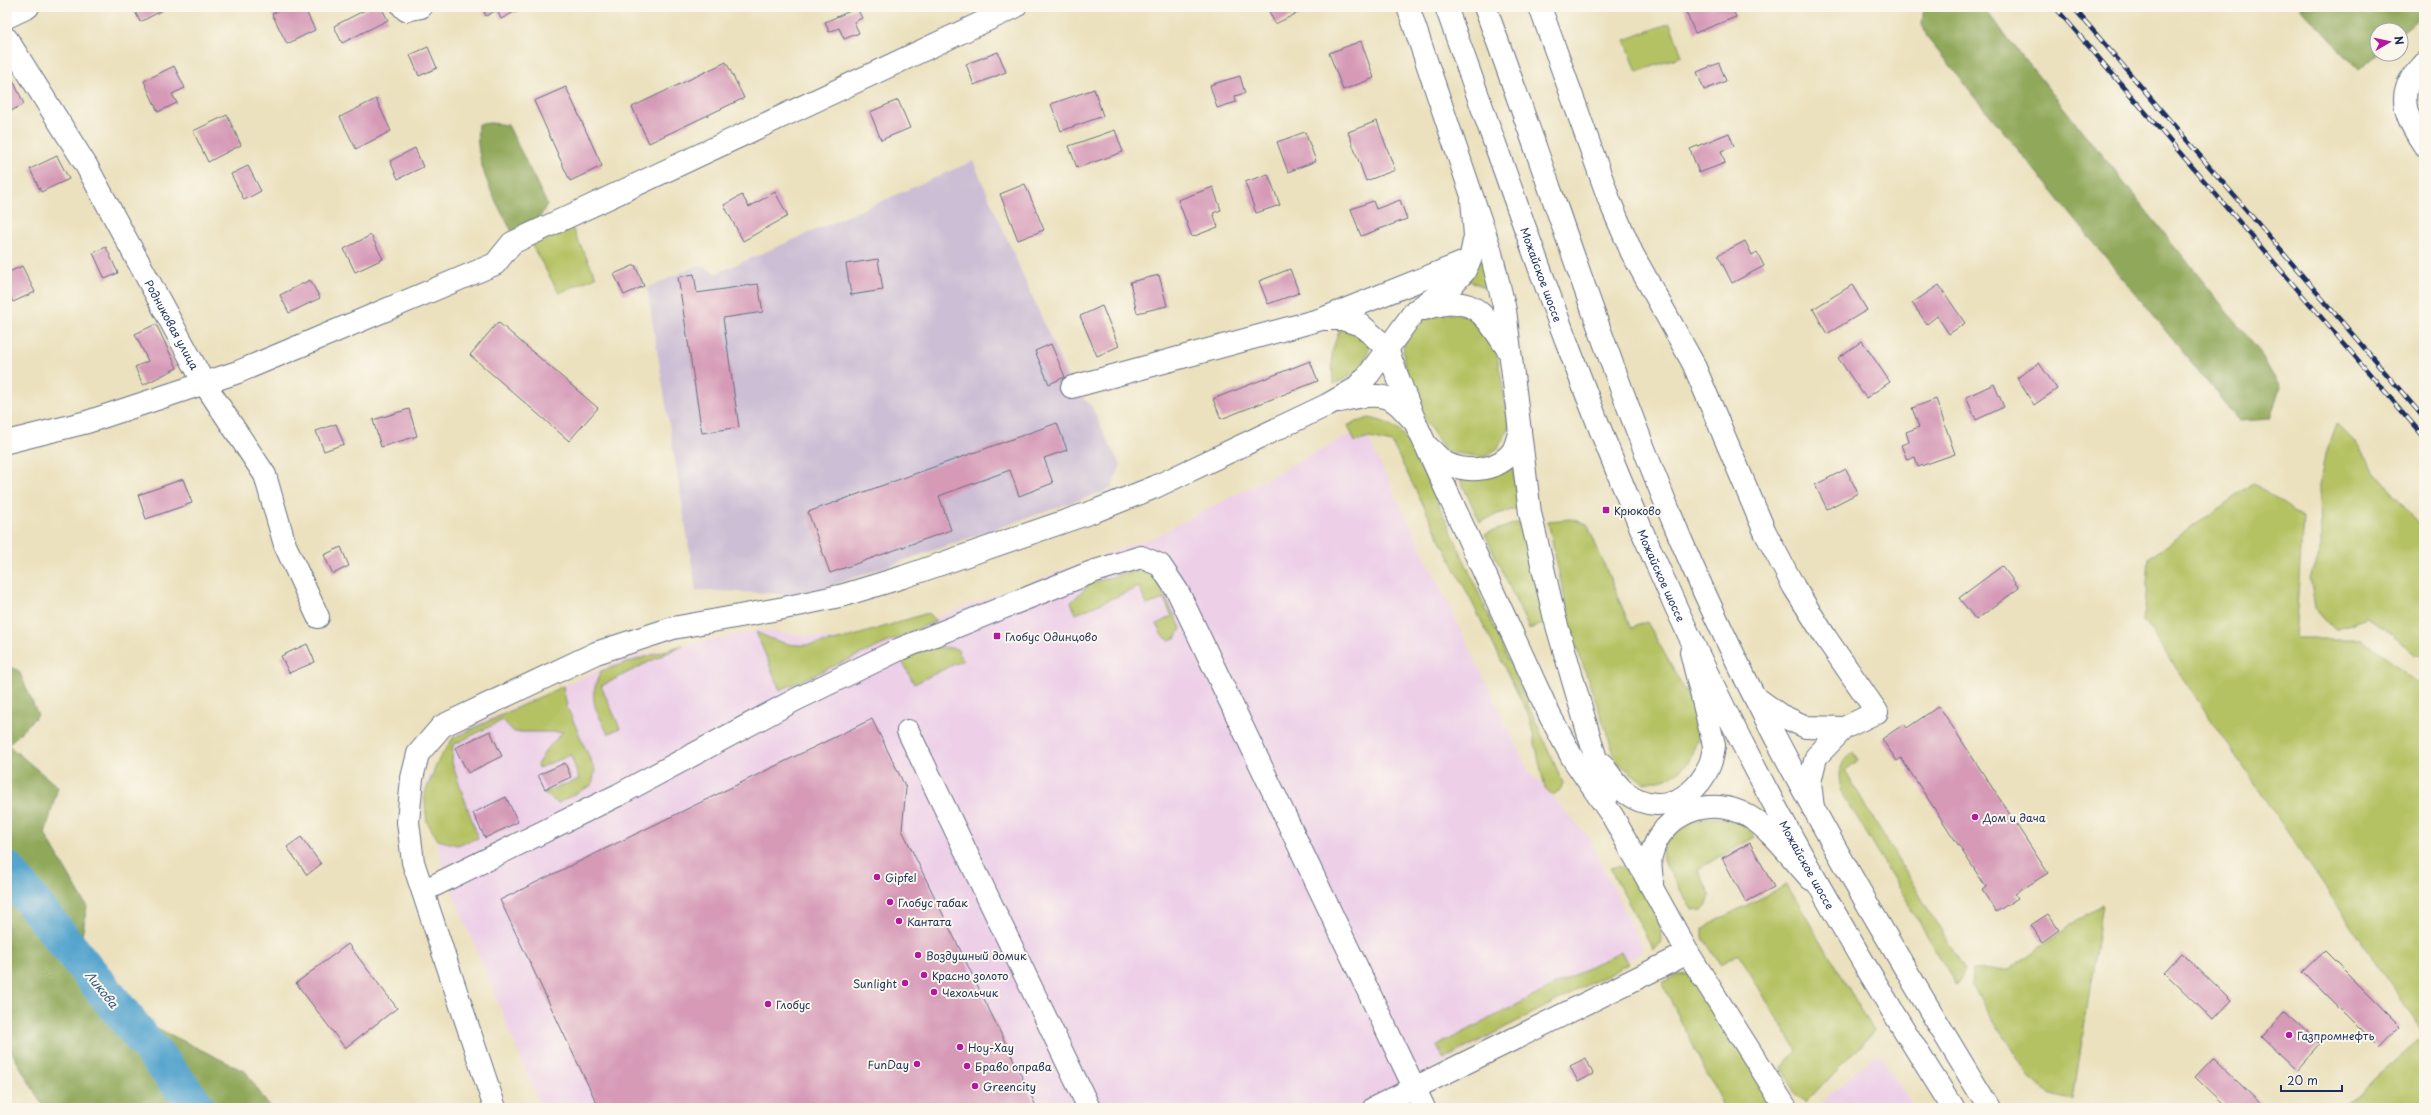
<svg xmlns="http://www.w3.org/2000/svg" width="2431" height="1115" font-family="'Playpen Sans',sans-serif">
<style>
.built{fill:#edd0e8}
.industrial{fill:#ccbed4}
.green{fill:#b5c264;stroke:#687861}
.forest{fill:#90a85a;stroke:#566c5c}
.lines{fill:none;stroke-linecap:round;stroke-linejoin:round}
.river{stroke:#54a4ce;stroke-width:37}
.building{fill:#d69ab7}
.minor-casing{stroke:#646d80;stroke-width:24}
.major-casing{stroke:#646d80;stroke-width:24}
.minor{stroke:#fff;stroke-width:22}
.major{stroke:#fff;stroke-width:22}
.rail-casing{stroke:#1b2f5e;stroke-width:4.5}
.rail{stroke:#fbf7ec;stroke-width:3;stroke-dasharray:9;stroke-linecap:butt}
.poi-dot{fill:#b5179e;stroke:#fbf7ec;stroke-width:1.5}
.labels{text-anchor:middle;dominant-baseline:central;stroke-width:4;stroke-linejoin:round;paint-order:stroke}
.street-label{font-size:11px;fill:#1b2f5e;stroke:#fbf7ec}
.poi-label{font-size:11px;fill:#1b2f5e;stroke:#fbf7ec;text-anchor:start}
.water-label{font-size:12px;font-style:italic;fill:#2f5885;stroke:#fbf7ec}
</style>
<rect width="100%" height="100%" fill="#fbf7ec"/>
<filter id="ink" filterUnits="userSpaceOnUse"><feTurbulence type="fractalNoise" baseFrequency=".025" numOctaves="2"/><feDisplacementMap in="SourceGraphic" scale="8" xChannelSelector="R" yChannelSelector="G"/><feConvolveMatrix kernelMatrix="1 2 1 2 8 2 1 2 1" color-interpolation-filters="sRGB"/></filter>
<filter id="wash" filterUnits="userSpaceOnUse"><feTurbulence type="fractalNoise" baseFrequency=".012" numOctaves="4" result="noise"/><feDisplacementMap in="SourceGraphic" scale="16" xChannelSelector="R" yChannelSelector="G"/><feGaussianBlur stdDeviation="0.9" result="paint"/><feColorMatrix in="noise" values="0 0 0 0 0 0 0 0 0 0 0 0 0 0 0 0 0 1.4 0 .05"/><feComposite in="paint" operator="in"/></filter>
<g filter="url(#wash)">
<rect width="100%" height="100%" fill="#ebe1be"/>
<!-- built -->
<g class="built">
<path d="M1363,428L1529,771L1587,835L1644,951L1400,1087L1410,1108H541L442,866L426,781L458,732L629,657L760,630L867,643L1156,536Z"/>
<path d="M1878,1052L1915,1108H1815Z"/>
</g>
<!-- industrial -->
<path class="industrial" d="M973,161L1072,387L1092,407L1109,444L1121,465L1111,489L804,595L696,590L647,288L699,265L717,273Z"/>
<!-- green -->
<g class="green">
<path d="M1670,23L1682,56L1637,72L1625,40Z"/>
<path d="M571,226L596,277L559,293L531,244Z"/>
<path d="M1479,244L1492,290L1467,280Z"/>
<path d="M1440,313L1466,315L1483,328L1495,345L1510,426L1498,448L1484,457L1447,452C1425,424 1384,356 1414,324C1419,319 1433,316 1440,313Z"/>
<path d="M1340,327L1369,340C1369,366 1356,375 1333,384L1332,352Z"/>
<path d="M1369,418C1388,422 1399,427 1410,444L1452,533L1563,783L1560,791L1553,796L1545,788L1529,716L1392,443L1370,438L1355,442L1348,425Z"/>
<path d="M2336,423L2358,445L2374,471L2424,529V657L2415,656L2393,634L2366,618L2335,630L2315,608L2310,577L2321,547L2320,484L2325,454Z"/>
<path d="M1512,464L1519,508L1498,514L1480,522L1458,475Z"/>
<path d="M2254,483L2303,518L2295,639H2361L2424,686V1033L2144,621L2149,558Z"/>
<path d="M1571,519L1587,524L1631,628L1647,622L1686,692L1695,714L1699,736L1688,763L1672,777L1644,783L1617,762L1572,634L1548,521Z"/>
<path d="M1522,521L1546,623L1529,629L1485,534Z"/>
<path d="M1131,571H1144L1154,576L1181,628L1177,637L1170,640L1162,636L1157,624L1172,616L1164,599L1147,605L1139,587L1076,614L1071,602L1091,583Z"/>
<path d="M928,613L936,621L780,690L756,632C769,638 782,644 797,645C831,647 893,623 928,613Z"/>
<path d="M683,645L601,686L620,728L608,734C595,706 587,701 601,671Z"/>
<path d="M943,647L957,649L963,660L914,684L901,659L930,648Z"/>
<path d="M563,686L567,707L595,770L592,785L558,803L543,793L579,779L571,755L538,768L537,765L546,750L563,732H514L503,720L453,745L452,763L478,838L457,845L438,840L427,822L424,795L439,759L453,738Z"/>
<path d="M1853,752L1858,760L1845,771L1964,969L1957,986L1842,792C1836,773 1839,765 1853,752Z"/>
<path d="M1711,817C1731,819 1742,820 1755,837L1698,869L1710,896L1707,905L1700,911L1692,910L1663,860L1661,841L1674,825Z"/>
<path d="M1619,866C1644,873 1662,917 1661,942L1653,949L1610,868Z"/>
<path d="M1787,885L1874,1031L1806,1103L1796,1095L1781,1067L1796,1051L1739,954L1720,964L1703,938V929L1711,923Z"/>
<path d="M2103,903L2073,1100L2050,1095L2029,1077L1971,984L1972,970L2009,969Z"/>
<path d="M1621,951L1628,964L1444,1059L1437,1046Z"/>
<path d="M1690,974L1779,1108H1724L1662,983L1678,975Z"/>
<path d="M2424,1035V1108H2341Z"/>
</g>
<!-- forest -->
<g class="forest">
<path d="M1924,7H1983L2258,350L2280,387L2270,419L2239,421L1928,39L1922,24Z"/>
<path d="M2299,7H2424V15L2401,34V30H2377L2378,54L2359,70Z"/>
<path d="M491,123L508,125L547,204L540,217L513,233C494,200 474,163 478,124Z"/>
<path d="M7,665L19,671L38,715L8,745L58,787L45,834L87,907L80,948L105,998L141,1020L246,1072L270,1108H44L7,1044Z"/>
</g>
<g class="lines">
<!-- river -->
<path class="river" d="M7,870L198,1108"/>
</g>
<g id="blocks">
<!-- building -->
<g class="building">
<path d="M133,7H169L140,22Z"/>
<path d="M286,7H290L292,11L304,7L315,30L287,44L272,14Z"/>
<path d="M371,7H381L388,20L342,43L334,26Z"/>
<path d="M482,7H524L501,19L497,10L486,16Z"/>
<path d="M1267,7H1310L1275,24Z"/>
<path d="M1684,7H1732L1736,17L1695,33Z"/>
<path d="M857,8L862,18L854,22L859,33L844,39L839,28L829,32L825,22Z"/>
<path d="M1361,41L1374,78L1343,90L1329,53Z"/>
<path d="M428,47L437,68L419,76L410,55Z"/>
<path d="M998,52L1006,72L974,85L966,64Z"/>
<path d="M726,62L744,98L649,143L632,107Z"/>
<path d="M1719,63L1726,81L1704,90L1697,72Z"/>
<path d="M174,66L185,88L172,94L177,103L158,112L144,81Z"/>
<path d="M1240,76L1245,93L1235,96L1236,102L1217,108L1210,85Z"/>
<path d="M13,80L24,104L7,113V82Z"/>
<path d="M566,87L602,166L570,181L534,101Z"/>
<path d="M1094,89L1103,116L1061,131L1051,104Z"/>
<path d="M376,99L391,131L356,149L340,117Z"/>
<path d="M898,100L910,128L881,140L870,112Z"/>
<path d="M227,115L241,145L208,162L193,131Z"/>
<path d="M1377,121L1395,170L1366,181L1348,132Z"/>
<path d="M1115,130L1123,152L1077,168L1069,146Z"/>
<path d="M1305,132L1316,161L1288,172L1277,142Z"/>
<path d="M1729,133L1734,146L1721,151L1725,163L1699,173L1690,149Z"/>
<path d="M415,148L423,167L398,179L390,161Z"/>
<path d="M57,156L69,179L41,192L30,169Z"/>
<path d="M248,166L261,191L244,200L231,174Z"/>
<path d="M1268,174L1280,205L1256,213L1245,182Z"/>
<path d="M1025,184L1044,230L1018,240L1000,194Z"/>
<path d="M1213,187L1221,210L1213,213L1218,227L1192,237L1178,200Z"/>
<path d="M775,192L788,216L743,241L724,205L742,195L749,207Z"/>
<path d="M1400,200L1407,219L1361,236L1351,209L1373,201L1376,209Z"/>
<path d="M371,235L383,259L355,272L344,249Z"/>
<path d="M1745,241L1752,255L1757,252L1764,266L1732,283L1718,255Z"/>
<path d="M106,247L118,273L105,279L93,253Z"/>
<path d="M878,259L883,290L851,295L846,264Z"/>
<path d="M635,265L644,286L624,295L614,274Z"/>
<path d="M22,266L35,292L13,302L7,289V273Z"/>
<path d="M1290,269L1299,293L1268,304L1259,281Z"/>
<path d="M694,274L697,293L758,284L763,312L723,318L739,427L702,433L678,277Z"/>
<path d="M1159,275L1167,306L1137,313L1130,282Z"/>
<path d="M310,280L320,298L289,313L280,295Z"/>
<path d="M1852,285L1867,310L1827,334L1813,309Z"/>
<path d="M1939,285L1965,323L1949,334L1937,316L1927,324L1912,303Z"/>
<path d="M1102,306L1119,346L1097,356L1080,316Z"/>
<path d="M498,322L598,408L569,441L470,355Z"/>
<path d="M156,324L177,368L143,385L135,367L148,361L135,334Z"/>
<path d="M1862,341L1890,382L1866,398L1838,358Z"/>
<path d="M1051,344L1065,377L1049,384L1035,351Z"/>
<path d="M1310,361L1318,381L1221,419L1213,399Z"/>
<path d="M2039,363L2057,389L2034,405L2017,378Z"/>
<path d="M1994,384L2004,407L1976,420L1966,397Z"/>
<path d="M1936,399L1955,454L1918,467L1915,457L1907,460L1901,445L1909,442L1906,432L1919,427L1912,408Z"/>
<path d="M409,409L417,436L381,447L373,420Z"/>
<path d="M1057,423L1067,450L1044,458L1053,483L1019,496L1010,470L939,496L951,530L830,573L808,512Z"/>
<path d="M336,424L344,444L324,451L316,431Z"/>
<path d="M1846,469L1858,493L1827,509L1815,485Z"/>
<path d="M183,479L192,503L146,519L138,495Z"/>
<path d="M341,547L349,566L333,574L324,555Z"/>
<path d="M2002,566L2019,588L1976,620L1959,598Z"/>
<path d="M307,644L315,662L289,673L281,656Z"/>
<path d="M1939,706L2048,873L2015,894L2018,898L1996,912L1982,890L1986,887L1901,758L1897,761L1882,739L1904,724L1907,728Z"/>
<path d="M872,719L906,788L902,830L1037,1108H599L500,900Z"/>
<path d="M490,731L502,756L468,773L455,748Z"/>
<path d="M565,763L571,777L545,789L538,775Z"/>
<path d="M506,797L518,822L485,838L473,813Z"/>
<path d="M301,837L321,864L307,875L287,847Z"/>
<path d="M1750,843L1774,887L1746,902L1722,858Z"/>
<path d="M2048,914L2059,930L2042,942L2031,925Z"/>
<path d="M348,944L397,1008L345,1048L296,983Z"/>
<path d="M2325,951L2400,1026L2379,1048L2303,972Z"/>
<path d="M2182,953L2231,1001L2213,1020L2164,972Z"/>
<path d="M2285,1012L2320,1044L2297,1070L2262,1037Z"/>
<path d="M1586,1058L1593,1074L1578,1082L1570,1066Z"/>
<path d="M2213,1058L2263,1106L2260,1108H2227L2195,1077Z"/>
</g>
</g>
</g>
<g filter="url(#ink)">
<use href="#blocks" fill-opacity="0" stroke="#646d80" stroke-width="1"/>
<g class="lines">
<defs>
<g id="minor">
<path d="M403,7L406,10L421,7"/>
<path d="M1408,7L1490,249L1505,310L1530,513L1555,619L1607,797"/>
<path d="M1540,7L1610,202L1632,253L1693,363L1765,532L1794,587L1826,638L1877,712L1844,728L1816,757L1810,782L1813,808"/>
<path d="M7,17L28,7"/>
<path id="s1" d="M7,39L86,165L204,383L265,475L285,545L318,617"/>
<path d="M2424,64C2419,70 2409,79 2407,87C2400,107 2413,129 2424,145"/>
<path d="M1424,309C1475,293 1482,312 1509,351"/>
<path d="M1322,319H1342L1361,325L1386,347L1416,424L1550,716L1573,759L1613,817L1688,953L1786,1108"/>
<path d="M1072,387L1322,319L1470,260"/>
<path d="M1340,401C1355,397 1380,391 1395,402C1401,406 1407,414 1412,419"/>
<path d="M7,442L87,422L238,372L495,264L512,243L1015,7"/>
<path d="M1429,448C1435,453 1441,461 1448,464C1469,473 1498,471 1513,451C1516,445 1518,437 1520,430"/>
<path d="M1755,697L1780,715L1806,727L1844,728"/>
<path d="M908,731L1089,1108"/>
<path d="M1602,764C1610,775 1616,785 1626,793C1666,822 1711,789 1714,745L1691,652"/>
<path d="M1652,883C1652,875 1649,864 1651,856C1661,813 1711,794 1748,816C1771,829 1793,860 1811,879"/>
<path d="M423,891L618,795L795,700L900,649L1092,572L1141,557L1160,565L1178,592L1424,1108"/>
<path d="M495,1108L413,862L408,822L412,778L418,754L442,726L596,653L673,628L784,608L844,595L903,577L1095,511L1155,487L1327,405L1355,389L1369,374L1414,312L1452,285L1464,272L1470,260L1475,236L1472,199"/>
<path d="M1374,1108L1688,953"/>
</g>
<g id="major">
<path id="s2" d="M1446,7C1513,191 1574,377 1653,556C1737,748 1840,931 1953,1108"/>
<path d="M1485,7C1551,185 1607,365 1681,540C1766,738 1877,924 1989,1108"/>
</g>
</defs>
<!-- minor casing -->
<use href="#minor" class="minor-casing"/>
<!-- major casing -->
<use href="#major" class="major-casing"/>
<!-- minor -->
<use href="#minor" class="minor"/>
<!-- major -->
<use href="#major" class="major"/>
<defs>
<g id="rail">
<path d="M2055,7L2424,437"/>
<path d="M2073,7L2424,418"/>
</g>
</defs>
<!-- rail casing -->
<use href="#rail" class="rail-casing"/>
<!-- rail -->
<use href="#rail" class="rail"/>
</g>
</g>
<!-- markers -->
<g class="poi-dot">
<rect x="1602" y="506" width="8" height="8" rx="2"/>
<rect x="993" y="632" width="8" height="8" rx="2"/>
<circle cx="1975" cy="817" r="4"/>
<circle cx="877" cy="877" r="4"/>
<circle cx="890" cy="902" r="4"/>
<circle cx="899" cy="921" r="4"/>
<circle cx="918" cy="955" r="4"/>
<circle cx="924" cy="975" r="4"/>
<circle cx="905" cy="983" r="4"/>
<circle cx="934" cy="992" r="4"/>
<circle cx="768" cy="1004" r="4"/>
<circle cx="2289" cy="1035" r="4"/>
<circle cx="960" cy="1047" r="4"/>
<circle cx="917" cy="1064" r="4"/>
<circle cx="967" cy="1066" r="4"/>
<circle cx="975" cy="1086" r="4"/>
</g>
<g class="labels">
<!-- street labels -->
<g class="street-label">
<text stroke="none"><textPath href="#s2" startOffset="284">Можайское шоссе</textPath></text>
<text stroke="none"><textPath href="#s1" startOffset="330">Родниковая улица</textPath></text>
<text stroke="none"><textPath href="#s2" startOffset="608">Можайское шоссе</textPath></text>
<text stroke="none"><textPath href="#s2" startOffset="932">Можайское шоссе</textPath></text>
</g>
<!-- poi labels -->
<g class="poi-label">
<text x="1614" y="510">Крюково</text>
<text x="1005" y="636">Глобус Одинцово</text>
<text x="1983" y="817">Дом и дача</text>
<text x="885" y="877">Gipfel</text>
<text x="898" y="902">Глобус табак</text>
<text x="907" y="921">Кантата</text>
<text x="926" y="955">Воздушный домик</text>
<text x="932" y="975">Красно золото</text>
<text x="897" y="983" text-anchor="end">Sunlight</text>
<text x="942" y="992">Чехольчик</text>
<text x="776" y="1004">Глобус</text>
<text x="2297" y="1035">Газпромнефть</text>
<text x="968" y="1047">Ноу-Хау</text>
<text x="909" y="1064" text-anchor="end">FunDay</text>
<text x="975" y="1066">Браво оправа</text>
<text x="983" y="1086">Greencity</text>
</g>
<!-- water labels -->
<g class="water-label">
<text transform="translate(102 989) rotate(51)">Ликова</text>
</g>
</g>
<!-- margin -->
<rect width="2431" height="1115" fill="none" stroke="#fbf7ec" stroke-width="24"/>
<!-- north arrow -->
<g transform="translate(2389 42) rotate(81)"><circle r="19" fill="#fbf7ec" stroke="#a1a7b3"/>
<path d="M0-3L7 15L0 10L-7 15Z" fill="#b5179e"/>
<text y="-6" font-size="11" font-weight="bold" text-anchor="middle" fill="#1b2f5e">N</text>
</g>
<!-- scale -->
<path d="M2281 1085v6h61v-6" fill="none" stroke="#1b2f5e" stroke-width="2"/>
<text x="2287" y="1085" font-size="12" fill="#1b2f5e" stroke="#fbf7ec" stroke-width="3" paint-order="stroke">20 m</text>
</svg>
